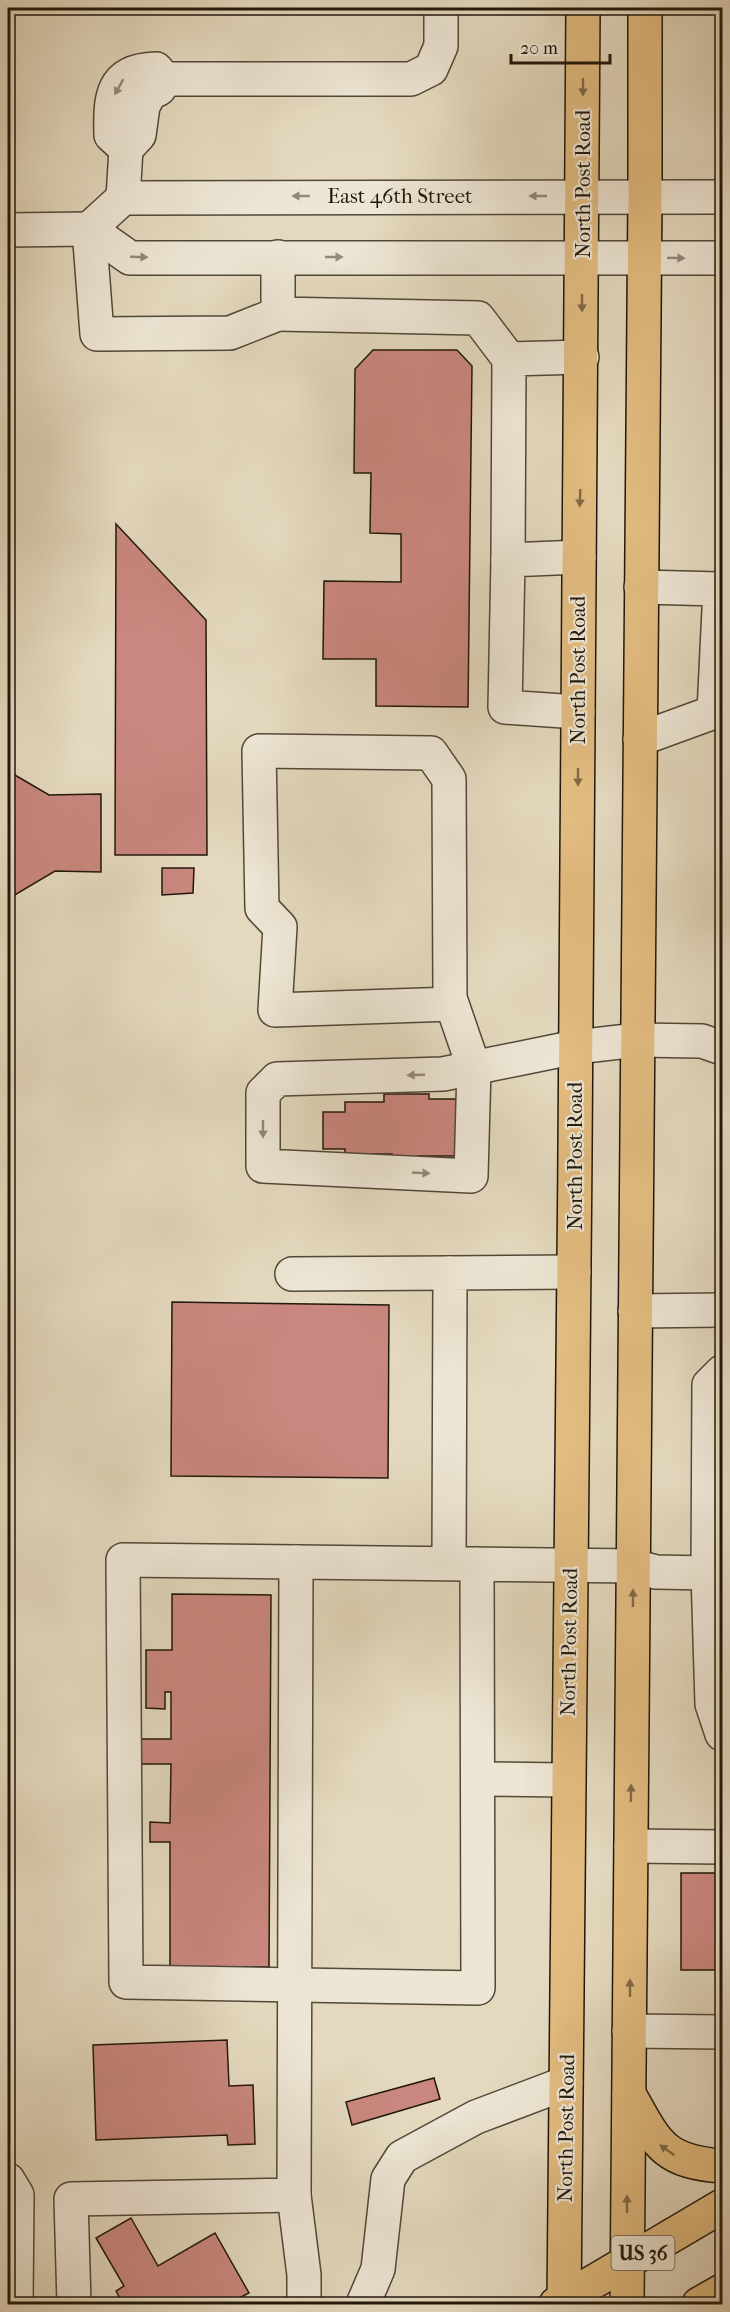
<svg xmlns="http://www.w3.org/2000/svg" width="730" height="2312" font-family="'IM FELL French Canon',serif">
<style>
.building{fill:#ca877f;stroke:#20170b;stroke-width:1.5}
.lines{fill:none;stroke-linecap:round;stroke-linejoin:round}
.minor-casing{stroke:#514838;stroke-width:36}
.major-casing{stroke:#20170b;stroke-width:36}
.minor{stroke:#ede6d5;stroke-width:33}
.major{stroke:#e2bc80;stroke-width:33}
.oneway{fill:#91897a}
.oneway2{fill:#816a46}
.labels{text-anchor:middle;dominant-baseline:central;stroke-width:4.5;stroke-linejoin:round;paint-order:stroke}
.shield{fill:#ede6d5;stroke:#5e5548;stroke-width:1.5}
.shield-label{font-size:20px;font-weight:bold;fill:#20170b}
.street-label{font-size:21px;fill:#20170b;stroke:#ede6d5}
</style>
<rect width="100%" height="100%" fill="#e4d9bf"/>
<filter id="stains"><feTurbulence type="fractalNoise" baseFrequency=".00333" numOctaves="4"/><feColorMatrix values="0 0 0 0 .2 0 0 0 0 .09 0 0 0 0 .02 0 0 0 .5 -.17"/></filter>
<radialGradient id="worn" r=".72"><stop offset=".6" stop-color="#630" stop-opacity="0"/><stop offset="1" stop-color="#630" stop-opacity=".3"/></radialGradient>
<!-- building -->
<g class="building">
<path d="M373,350H457L472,366L468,707L376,706V659H323L324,581L401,582V534L370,533L371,473H354L355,369Z"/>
<path d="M116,524L206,620L207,855H115Z"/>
<path d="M8,771L49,795L101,794V872L55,871L8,899Z"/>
<path d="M162,868H194L193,893L162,895Z"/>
<path d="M384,1094H429V1099H465V1156H418V1161H392V1154H345V1149H323V1112H345V1102H384Z"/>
<path d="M172,1302L389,1305L388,1478L171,1476Z"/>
<path d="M172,1594L271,1595L269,1967H170V1842H150V1822L170,1823L171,1764H139V1739H171V1692H165V1709L146,1708V1650H172Z"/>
<rect x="681" y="1873" width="41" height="97"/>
<path d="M227,2040L229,2086L253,2085L255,2144L228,2145L227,2135L96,2140L93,2045Z"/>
<path d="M434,2078L440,2099L352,2125L346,2102Z"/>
<path d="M131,2218L158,2266L215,2233L249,2293L228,2304H123L116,2291L124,2286L96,2238Z"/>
</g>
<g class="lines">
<defs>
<g id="minor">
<path d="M126,149L111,135C110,97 111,70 156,69L165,79H411L431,69L441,46V8"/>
<path d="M123,198L126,149L139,135L143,106L150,93L159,89L165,79"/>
<path d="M89,229L123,198L722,197"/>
<path d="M89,229L97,334L230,333L278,314"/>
<path d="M8,230L89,229L130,258H722"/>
<path d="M278,257V314L478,318L509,359"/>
<path d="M508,560L509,359L582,357"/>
<path d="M578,712L505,707L508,560L579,557"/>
<path d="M640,739L714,712L720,589L641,587"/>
<path d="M452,1004L275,1010L280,927L262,908L259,751L431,753L449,779L450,998L452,1004L474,1068L471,1176L263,1166V1093L277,1079L443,1074L576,1047L637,1040L702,1041L722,1048"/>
<path d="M292,1274L450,1273"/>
<path d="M635,1311L722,1310"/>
<path d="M722,1372L709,1385L708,1573L712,1704L722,1734"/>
<path d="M449,1563L450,1273L574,1272"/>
<path d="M477,1564L478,1988L126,1982L123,1560L633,1566L656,1572L708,1573"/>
<path d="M478,1779L568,1780"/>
<path d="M631,1846L722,1847"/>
<path d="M629,2031L722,2032"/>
<path d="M8,2180L17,2195L16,2304"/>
<path d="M294,2195L304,2275V2304"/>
<path d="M74,2304L71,2199L294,2195L296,1562"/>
<path d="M363,2304L378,2269L388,2179L402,2157L476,2117L566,2083"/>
</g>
<g id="major">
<path d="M629,2094C656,2142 662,2162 722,2166"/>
<path d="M556,2304L722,2206"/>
<path d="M564,2304C571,1539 580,773 583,8"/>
<path d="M627,2304L645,197V8"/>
<path d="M699,2304L722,2291"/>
</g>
</defs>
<!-- minor casing -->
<use href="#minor" class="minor-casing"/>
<!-- major casing -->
<use href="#major" class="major-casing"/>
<!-- minor -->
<use href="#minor" class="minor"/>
<!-- major -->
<use href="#major" class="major"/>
</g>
<!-- one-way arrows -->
<defs><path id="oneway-solid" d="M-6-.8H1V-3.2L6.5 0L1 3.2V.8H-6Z" transform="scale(1.5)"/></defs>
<g class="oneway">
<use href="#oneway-solid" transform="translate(119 87) rotate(119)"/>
<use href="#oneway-solid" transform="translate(301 196) rotate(-180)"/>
<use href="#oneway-solid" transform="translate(538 196) rotate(-180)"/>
<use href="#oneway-solid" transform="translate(139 257) rotate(2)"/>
<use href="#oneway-solid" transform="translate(334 257)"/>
<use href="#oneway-solid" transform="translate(676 258) rotate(1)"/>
<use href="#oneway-solid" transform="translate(416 1075) rotate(178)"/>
<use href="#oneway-solid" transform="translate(263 1129) rotate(90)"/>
<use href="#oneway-solid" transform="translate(421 1173) rotate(3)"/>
</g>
<g class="oneway2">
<use href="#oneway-solid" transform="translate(583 87) rotate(90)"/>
<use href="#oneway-solid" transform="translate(582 303) rotate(90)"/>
<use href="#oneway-solid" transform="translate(580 498) rotate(92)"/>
<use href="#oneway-solid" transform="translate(578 777) rotate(90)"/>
<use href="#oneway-solid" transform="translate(633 1598) rotate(-90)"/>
<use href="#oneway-solid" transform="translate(631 1793) rotate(-89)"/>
<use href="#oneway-solid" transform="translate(630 1988) rotate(-90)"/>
<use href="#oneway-solid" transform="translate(667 2150) rotate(-145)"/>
<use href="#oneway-solid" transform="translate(627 2204) rotate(-90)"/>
</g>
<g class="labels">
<!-- shield labels -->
<rect class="shield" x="611.5" y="2236" width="63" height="34" rx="4.5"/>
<g class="shield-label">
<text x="643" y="2253">US 36</text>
</g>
<!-- street labels -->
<g class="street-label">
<text transform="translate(583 184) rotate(-90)">North Post Road</text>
<text x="400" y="196">East 46th Street</text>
<text transform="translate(578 670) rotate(-90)">North Post Road</text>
<text transform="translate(575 1156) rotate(-90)">North Post Road</text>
<text transform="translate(569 1642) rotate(-89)">North Post Road</text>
<text transform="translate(566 2128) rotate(-89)">North Post Road</text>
</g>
</g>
<!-- margin -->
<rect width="730" height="2312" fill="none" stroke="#e4d9bf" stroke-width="30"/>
<rect x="9" y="9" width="712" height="2294" fill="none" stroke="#20170b" stroke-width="3"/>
<rect x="15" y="15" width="700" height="2282" fill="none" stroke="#20170b" stroke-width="1.5"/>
<!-- scale -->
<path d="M511 54v9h99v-9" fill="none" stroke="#20170b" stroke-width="3"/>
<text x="520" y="54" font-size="18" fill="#20170b" stroke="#ede6d5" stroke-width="4.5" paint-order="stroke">20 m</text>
<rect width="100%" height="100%" filter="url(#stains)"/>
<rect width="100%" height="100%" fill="url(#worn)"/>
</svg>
